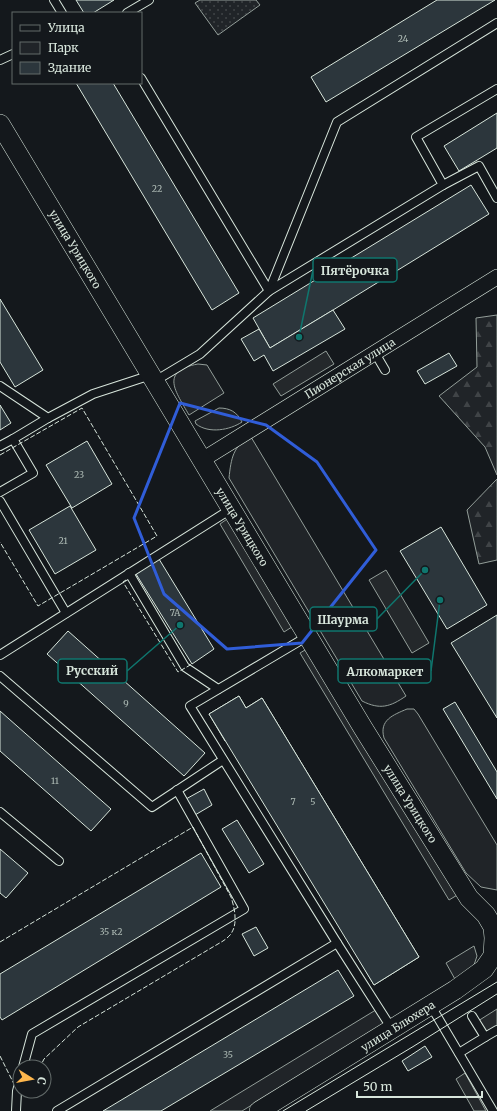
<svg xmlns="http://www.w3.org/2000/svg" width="497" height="1111" font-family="Merriweather,serif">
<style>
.green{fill:#202428;stroke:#939e99}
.forest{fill:url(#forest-firs);stroke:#939e99}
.park{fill:url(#park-dots);stroke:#939e99}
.parking{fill:#24282b;stroke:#939e99}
.building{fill:#2c363c;stroke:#d8e6dc}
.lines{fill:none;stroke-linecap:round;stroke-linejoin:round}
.service-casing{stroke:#d8e6dc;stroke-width:10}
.minor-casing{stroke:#d8e6dc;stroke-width:16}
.tertiary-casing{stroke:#d8e6dc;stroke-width:20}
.service{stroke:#14181c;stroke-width:8}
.minor{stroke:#14181c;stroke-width:15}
.tertiary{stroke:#14181c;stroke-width:19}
.tram{stroke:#d8e6dc;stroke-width:1}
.fence{stroke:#d8e6dc;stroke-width:1;stroke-dasharray:5 2;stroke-linecap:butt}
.marked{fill:none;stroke:#305dd8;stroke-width:3;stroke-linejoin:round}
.labels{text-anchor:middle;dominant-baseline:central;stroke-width:3;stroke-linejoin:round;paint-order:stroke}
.number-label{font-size:9px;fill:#adbab4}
.street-label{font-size:11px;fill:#d8e6dc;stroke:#14181c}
.leader{fill:none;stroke:#0f766e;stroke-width:1.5}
.callout-dot{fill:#0f766e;stroke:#14181c;stroke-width:1.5}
.callout{fill:#14181c;stroke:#0f766e;stroke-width:1.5}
.callout-label{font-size:12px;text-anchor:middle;font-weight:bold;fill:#d8e6dc}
</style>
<defs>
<pattern id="forest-firs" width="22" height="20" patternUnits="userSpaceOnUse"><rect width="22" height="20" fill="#202428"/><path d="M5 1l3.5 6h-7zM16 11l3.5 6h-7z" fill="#404447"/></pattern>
<pattern id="park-dots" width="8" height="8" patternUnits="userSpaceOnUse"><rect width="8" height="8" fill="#202428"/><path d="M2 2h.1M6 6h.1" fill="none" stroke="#404447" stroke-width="1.8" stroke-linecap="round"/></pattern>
</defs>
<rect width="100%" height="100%" fill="#14181c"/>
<!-- green -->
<g class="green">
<path d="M198,364L207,365L224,393L189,415C176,392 159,371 198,364Z"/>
<path d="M219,408C230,408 237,412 242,422C230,430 209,434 196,424L195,421Z"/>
<path d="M251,437L406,696C390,707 380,710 362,701L229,478C231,459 233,445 251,437Z"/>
<path d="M407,709H414L418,714L497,845V890L481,887L466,873L384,738C379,720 393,715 407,709Z"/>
<path d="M474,946L477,956L474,965L456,981L446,963Z"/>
<path d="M379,1008L388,1022L242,1111H210Z"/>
</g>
<!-- forest -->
<g class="forest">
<path d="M497,315V475L485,447L439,396L477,367L476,318Z"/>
<path d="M497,479V560L479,564L467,510Z"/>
</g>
<!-- park -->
<path class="park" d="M200,0H256L260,5L218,35L195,3Z"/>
<!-- parking -->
<g class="parking">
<path d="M326,351L334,364L281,396L273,384Z"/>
<path d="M230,517L295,625L284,632L220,524Z"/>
<path d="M386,570L429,643L412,653L369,580Z"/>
<path d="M310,647L459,894L449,900L300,653Z"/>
<path d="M497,1009V1028L486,1034L478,1021Z"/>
<path d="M465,1073L486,1111H474L456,1079Z"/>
</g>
<!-- building -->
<g class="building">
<path d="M76,0H114L93,13H84Z"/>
<path d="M437,0H495L326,102L311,77Z"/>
<path d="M76,83H113L239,293L212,310Z"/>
<path d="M497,113V148L459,171L444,146Z"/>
<path d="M471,185L489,214L333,310L270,348L253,318Z"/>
<path d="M0,299L43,370L15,387L0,362Z"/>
<path d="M333,310L345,329L273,371L264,355L254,361L241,339L259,329L270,348Z"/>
<path d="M449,353L457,366L425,384L417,371Z"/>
<path d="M0,405L11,423L0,430Z"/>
<path d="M87,441L112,484L72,508L46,465Z"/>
<path d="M70,506L96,550L55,574L29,530Z"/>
<path d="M441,527L487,605L447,629L400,551Z"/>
<path d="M159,559L214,649L192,664L136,574Z"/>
<path d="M497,615V718L451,643Z"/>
<path d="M68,631L205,753L184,776L47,654Z"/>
<path d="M239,696L246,708L262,698L419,957L374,985L360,961L389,944L254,723L225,741L209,714Z"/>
<path d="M239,696L246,708L262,698L419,957L374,985L209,714Z"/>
<path d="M455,702L497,772V799L443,709Z"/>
<path d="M0,711L111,809L91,831L0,751Z"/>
<path d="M204,789L212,805L195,815L186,799Z"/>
<path d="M237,820L264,864L249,873L222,829Z"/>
<path d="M0,849L28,873L6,898L0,893Z"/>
<path d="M201,853L221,887L2,1020L0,1017V974Z"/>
<path d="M256,927L268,948L254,956L242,934Z"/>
<path d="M338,970L354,996L161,1111H103Z"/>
<path d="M425,1046L432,1057L408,1071L402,1061Z"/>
</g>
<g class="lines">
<defs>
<g id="service">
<path d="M54,0L62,13"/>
<path d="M127,13L149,0"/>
<path d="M0,60L13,54"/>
<path d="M141,78L269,291L337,122L497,23"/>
<path d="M443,185L479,166L497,198"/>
<path d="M375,353L385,370"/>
<path d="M155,381L200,354L269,291L443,185L416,137L497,89"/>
<path d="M0,386L48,418L93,394L151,375"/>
<path d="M13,439L48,418"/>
<path d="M0,446L13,439L33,473L0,492"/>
<path d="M0,501L66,613"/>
<path d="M129,573L185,667L218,689"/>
<path d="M308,636L190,706L337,943L392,1029"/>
<path d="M0,655L231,509"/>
<path d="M0,676L152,807L223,760"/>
<path d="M0,812L59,861"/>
<path d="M431,1006L493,1111"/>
<path d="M472,1016L485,1037L497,1030"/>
<path d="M459,1053L485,1037"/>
<path d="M23,1067L32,1034L244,909L177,790"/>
<path d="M16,1111L17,1091L20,1080"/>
<path d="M57,1111L337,943"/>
</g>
<g id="minor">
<path id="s1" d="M202,460L497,277"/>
</g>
<g id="tertiary">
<path id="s2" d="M0,124L363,728L469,898L486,915L493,927L494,938L493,956L484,969L455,990L259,1111"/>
</g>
</defs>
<!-- service casing -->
<use href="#service" class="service-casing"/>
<!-- minor casing -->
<use href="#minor" class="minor-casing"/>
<!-- tertiary casing -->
<use href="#tertiary" class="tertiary-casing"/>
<!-- service -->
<use href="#service" class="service"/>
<!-- minor -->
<use href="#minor" class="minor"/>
<!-- tertiary -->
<use href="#tertiary" class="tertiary"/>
<!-- tram -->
<g class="tram">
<path d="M283,1111L497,982"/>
<path d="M306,1111L414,1046L497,994"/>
</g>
<!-- fence -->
<g class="fence">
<path d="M0,455L82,408L157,536L38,606L0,542"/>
<path d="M126,580L123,582L178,672L192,664"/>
<path d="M0,942L193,827L231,897C234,906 238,922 232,932C231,935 226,939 223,941L78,1027L44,1059L40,1067"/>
<path d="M0,1056L16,1088"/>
</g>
</g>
<!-- marked area -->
<path class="marked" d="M180,403L266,425L317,462L376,550L302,643L227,649L164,594L134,518Z"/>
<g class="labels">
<!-- number labels -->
<g class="number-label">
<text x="403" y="38">24</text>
<text x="157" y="188">22</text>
<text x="79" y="474">23</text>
<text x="63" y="540">21</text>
<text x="175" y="612">7А</text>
<text x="126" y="703">9</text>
<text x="55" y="780">11</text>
<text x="293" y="801">7</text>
<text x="313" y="801">5</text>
<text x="111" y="931">35 к2</text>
<text x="228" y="1054">35</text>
</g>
<!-- street labels -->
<g class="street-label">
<text stroke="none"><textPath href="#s2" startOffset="146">улица Урицкого</textPath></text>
<text stroke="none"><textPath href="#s1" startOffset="174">Пионерская улица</textPath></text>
<text stroke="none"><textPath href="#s2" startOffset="470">улица Урицкого</textPath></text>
<text stroke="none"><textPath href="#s2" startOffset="794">улица Урицкого</textPath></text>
<text transform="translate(398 1026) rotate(-32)">улица Блюхера</text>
</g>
</g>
<!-- callouts -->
<path class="leader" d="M299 337L313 270M425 570L377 619M180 625L127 671M440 600L431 671"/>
<g class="callout-dot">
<circle cx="299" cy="337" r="4"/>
<circle cx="425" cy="570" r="4"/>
<circle cx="180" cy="625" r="4"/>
<circle cx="440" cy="600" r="4"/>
</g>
<g class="callout">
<rect x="313" y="258" width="84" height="24" rx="4"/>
<rect x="310" y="607" width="67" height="24" rx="4"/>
<rect x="58" y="659" width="69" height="24" rx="4"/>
<rect x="338" y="659" width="93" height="24" rx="4"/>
</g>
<g class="callout-label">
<text x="355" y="275">Пятёрочка</text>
<text x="343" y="624">Шаурма</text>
<text x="92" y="675">Русский</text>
<text x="385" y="676">Алкомаркет</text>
</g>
<!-- legend -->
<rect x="12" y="12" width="130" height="72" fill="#14181c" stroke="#626a69"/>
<rect x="20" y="25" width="20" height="6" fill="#14181c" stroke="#626a69"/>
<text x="48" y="32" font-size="12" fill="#d8e6dc">Улица</text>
<rect x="20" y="42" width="20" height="12" fill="#202428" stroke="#626a69"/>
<text x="48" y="52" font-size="12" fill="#d8e6dc">Парк</text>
<rect x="20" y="62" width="20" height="12" fill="#2c363c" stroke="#626a69"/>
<text x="48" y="72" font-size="12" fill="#d8e6dc">Здание</text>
<!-- north arrow -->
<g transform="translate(32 1079) rotate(101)"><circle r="19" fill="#14181c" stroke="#626a69"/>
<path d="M0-3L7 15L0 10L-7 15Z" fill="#ffb74d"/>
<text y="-6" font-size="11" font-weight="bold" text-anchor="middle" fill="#d8e6dc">С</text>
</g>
<!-- scale -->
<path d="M357 1091v6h125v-6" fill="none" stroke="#d8e6dc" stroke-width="2"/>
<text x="363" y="1091" font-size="12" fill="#d8e6dc" stroke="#14181c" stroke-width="3" paint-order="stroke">50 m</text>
</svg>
